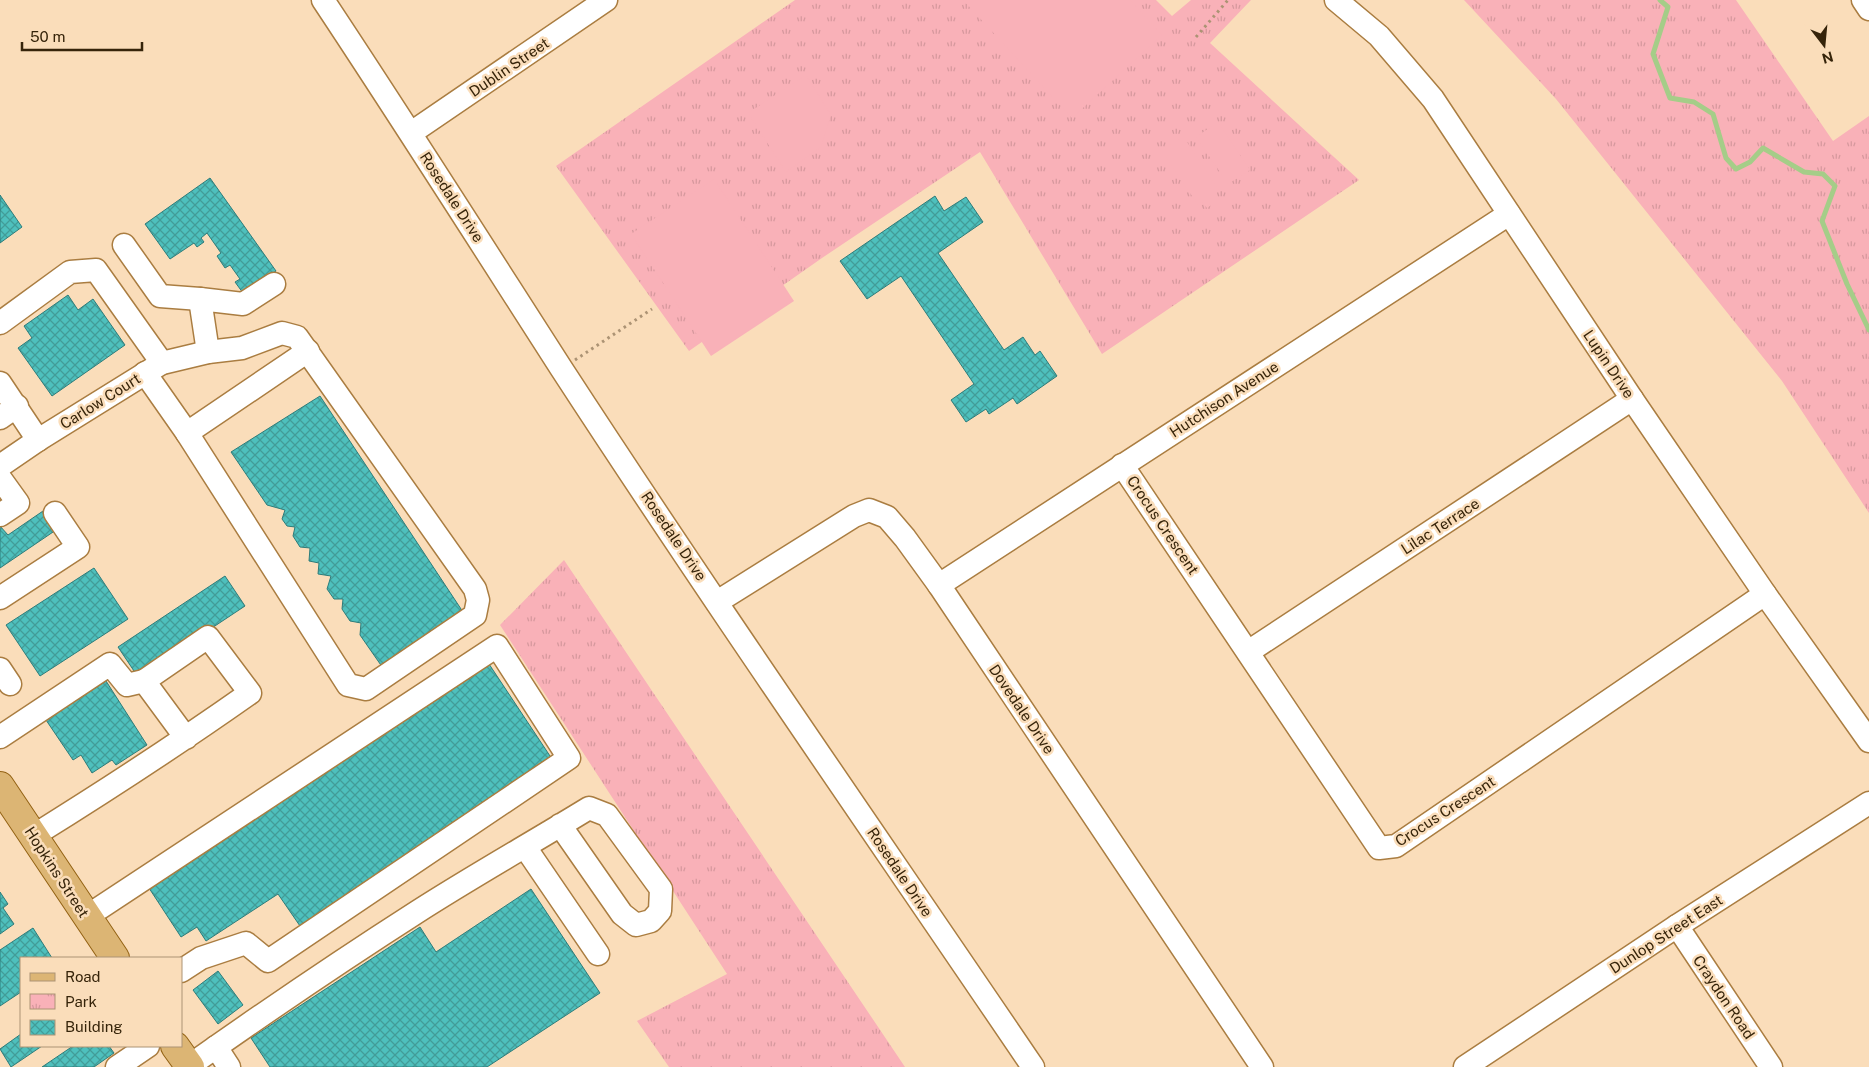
<svg xmlns="http://www.w3.org/2000/svg" width="1869" height="1067" font-family="'Public Sans',sans-serif">
<style>
.park{fill:url(#park-tufts)}
.garden{fill:#f9b1b8}
.lines{fill:none;stroke-linecap:round;stroke-linejoin:round}
.stream{stroke:#a5cd88;stroke-width:5}
.building{fill:url(#building-cross-hatch);stroke:#2d7c7a}
.minor-casing{stroke:#aa7d41;stroke-width:25}
.major-casing{stroke:#936213;stroke-width:30}
.path{stroke:#ac9374;stroke-width:3;stroke-dasharray:2.5 4;stroke-linecap:butt}
.minor{stroke:#fff;stroke-width:22}
.major{stroke:#dcb574;stroke-width:28}
.labels{text-anchor:middle;dominant-baseline:central;stroke-width:5;stroke-linejoin:round;paint-order:stroke}
.street-label{font-size:15px;fill:#36240a;stroke:#faddba}
</style>
<defs>
<pattern id="park-tufts" width="24" height="20" patternUnits="userSpaceOnUse" patternTransform="scale(1.25)"><rect width="24" height="20" fill="#f9b1b8"/><path d="M3 7l-1-3M5 7V3M7 7l1-3M15 17l-1-3M17 17v-4M19 17l1-3" fill="none" stroke="#d6989d"/></pattern>
<pattern id="building-cross-hatch" width="8" height="8" patternUnits="userSpaceOnUse" patternTransform="scale(1.25)"><rect width="8" height="8" fill="#4ec0bd"/><path d="M0 0l8 8M0 8l8-8" fill="none" stroke="#429c98"/></pattern>
</defs>
<rect width="100%" height="100%" fill="#faddba"/>
<!-- park -->
<g class="park">
<path d="M795,0H1156L1172,16L1191,0H1251L1210,43L1359,180L1102,354L980,152L822,258L689,351L556,166Z"/>
<path d="M1464,0H1736L1833,141L1869,116V513L1782,381L1556,99Z"/>
<path d="M564,560L905,1067H669L637,1021L727,974L500,625Z"/>
</g>
<!-- garden -->
<g class="garden">
<path d="M963,0H1130L1162,35L1072,118Z"/>
<path d="M806,75L831,115L821,147L786,172L748,113Z"/>
<path d="M1218,122L1250,170L1228,184L1196,137Z"/>
<path d="M1178,139L1183,145L1187,142L1219,190L1215,194L1219,200L1207,208L1202,202L1198,205L1166,157L1171,154L1166,147Z"/>
<path d="M714,179L794,301L711,356L631,234Z"/>
</g>
<g class="lines">
<!-- stream -->
<path class="stream" d="M1660,0L1668,7L1653,54L1670,98L1694,102L1713,114L1726,158L1736,169L1750,162L1763,148L1804,172L1823,174L1835,186L1822,221L1847,284L1869,330"/>
</g>
<!-- building -->
<g class="building">
<path d="M210,178L276,271L243,293L235,282L240,279L230,265L225,268L217,256L221,253L207,233L201,238L204,242L197,247L194,243L170,259L145,224Z"/>
<path d="M0,195L22,227L0,243Z"/>
<path d="M935,196L944,211L966,197L983,222L938,253L1004,350L1023,337L1035,355L1040,351L1057,376L1017,404L1013,398L989,414L986,409L966,422L951,400L974,384L901,276L867,299L840,261Z"/>
<path d="M68,295L78,310L93,299L125,345L52,396L18,348L32,338L24,326Z"/>
<path d="M320,396L465,615L385,671L360,635L361,623L350,621L342,609L343,599H334L327,589L331,576L318,574L319,563L309,561L310,548L300,547L293,536L295,527L287,526L282,519L285,510L267,505L231,452Z"/>
<path d="M43,511L56,530L0,568V526L8,535Z"/>
<path d="M94,568L128,619L40,676L6,625Z"/>
<path d="M225,576L245,606L138,677L118,647Z"/>
<path d="M487,661L552,759L300,926L278,894L206,941L197,927L181,937L147,885Z"/>
<path d="M106,681L147,745L116,765L112,760L92,773L81,755L73,760L46,720Z"/>
<path d="M531,889L600,993L487,1067H270L251,1038L420,927L436,952Z"/>
<path d="M0,892L8,904L3,908L14,924L0,934Z"/>
<path d="M33,928L52,958H21V992L0,1006V950Z"/>
<path d="M218,971L243,1005L218,1024L193,990Z"/>
<path d="M21,1034V1046H42L11,1067L0,1049Z"/>
<path d="M73,1046H109L114,1053L94,1067H42Z"/>
</g>
<g class="lines">
<defs>
<g id="minor">
<path d="M323,0C404,122 482,245 561,368C714,603 875,834 1033,1067"/>
<path d="M1336,0L1379,36L1433,99L1632,399L1765,594L1869,741"/>
<path d="M1863,0L1869,9"/>
<path d="M411,133L606,0"/>
<path d="M124,245L160,296L200,299"/>
<path d="M0,323L70,272L96,270L162,363"/>
<path d="M208,352L200,299L243,304L274,284"/>
<path d="M145,373L187,433L308,351"/>
<path d="M0,383L38,440"/>
<path d="M0,418L17,406"/>
<path d="M1122,465L1379,848L1396,846L1765,594"/>
<path d="M0,466L38,440L162,363L208,352L242,348L282,333L297,337L475,589L478,600L475,615L366,689L348,685L187,433"/>
<path d="M0,478L18,503L0,515"/>
<path d="M939,585L1509,214"/>
<path d="M0,598L78,547L55,513"/>
<path d="M717,602L854,516L869,510L887,517L905,538L939,585L1262,1067"/>
<path d="M1248,652L1632,399"/>
<path d="M0,669L10,684"/>
<path d="M0,737L110,664L127,685L144,681"/>
<path d="M33,836C107,790 179,743 250,693L208,637L144,681L186,738"/>
<path d="M525,847L598,954"/>
<path d="M86,917L497,646L569,758L268,961L246,943L201,958L181,971"/>
<path d="M1677,926L1771,1067"/>
<path d="M216,1047L229,1067"/>
<path d="M189,1066C264,1013 339,962 417,912C473,876 532,843 589,808L607,815L661,889L660,911L651,921L636,925L622,914L560,825"/>
<path d="M117,1067L148,1046"/>
<path d="M1465,1067L1677,926L1869,803"/>
</g>
<g id="major">
<path d="M0,786L115,958"/>
<path d="M175,1046L190,1067"/>
</g>
</defs>
<!-- minor casing -->
<use href="#minor" class="minor-casing"/>
<!-- major casing -->
<use href="#major" class="major-casing"/>
<!-- path -->
<g class="path">
<path d="M1196,37L1228,0"/>
<path d="M575,360L652,309"/>
</g>
<!-- minor -->
<use href="#minor" class="minor"/>
<!-- major -->
<use href="#major" class="major"/>
</g>
<g class="labels">
<!-- street labels -->
<g class="street-label">
<text transform="translate(509 67) rotate(-34)">Dublin Street</text>
<text transform="translate(452 197) rotate(57)">Rosedale Drive</text>
<text transform="translate(1609 364) rotate(56)">Lupin Drive</text>
<text transform="translate(1224 399) rotate(-33)">Hutchison Avenue</text>
<text transform="translate(100 401) rotate(-32)">Carlow Court</text>
<text transform="translate(1163 525) rotate(56)">Crocus Crescent</text>
<text transform="translate(1440 526) rotate(-33)">Lilac Terrace</text>
<text transform="translate(674 536) rotate(56)">Rosedale Drive</text>
<text transform="translate(1022 709) rotate(56)">Dovedale Drive</text>
<text transform="translate(1445 811) rotate(-33)">Crocus Crescent</text>
<text transform="translate(57 872) rotate(57)">Hopkins Street</text>
<text transform="translate(900 872) rotate(56)">Rosedale Drive</text>
<text transform="translate(1666 934) rotate(-33)">Dunlop Street East</text>
<text transform="translate(1724 997) rotate(56)">Craydon Road</text>
</g>
</g>
<!-- legend -->
<rect x="20" y="957" width="162" height="90" fill="#faddba" stroke="#ac9374"/>
<rect x="30" y="973" width="25" height="8" fill="#dcb574" stroke="#ac9374"/>
<text x="65" y="982" font-size="15" fill="#36240a">Road</text>
<rect x="30" y="994" width="25" height="15" fill="url(#park-tufts)" stroke="#ac9374"/>
<text x="65" y="1007" font-size="15" fill="#36240a">Park</text>
<rect x="30" y="1020" width="25" height="15" fill="url(#building-cross-hatch)" stroke="#ac9374"/>
<text x="65" y="1032" font-size="15" fill="#36240a">Building</text>
<!-- north arrow -->
<g transform="translate(1824 45) rotate(164)" stroke="#faddba" stroke-width="4" paint-order="stroke">
<path d="M0-4L9 19L0 12L-9 19Z" fill="#36240a"/>
<text y="-8" font-size="14" font-weight="bold" text-anchor="middle" fill="#36240a">N</text>
</g>
<!-- scale -->
<path d="M22 42v8h120v-8" fill="none" stroke="#36240a" stroke-width="2.5"/>
<text x="30" y="42" font-size="15" fill="#36240a" stroke="#faddba" stroke-width="4" paint-order="stroke">50 m</text>
</svg>
